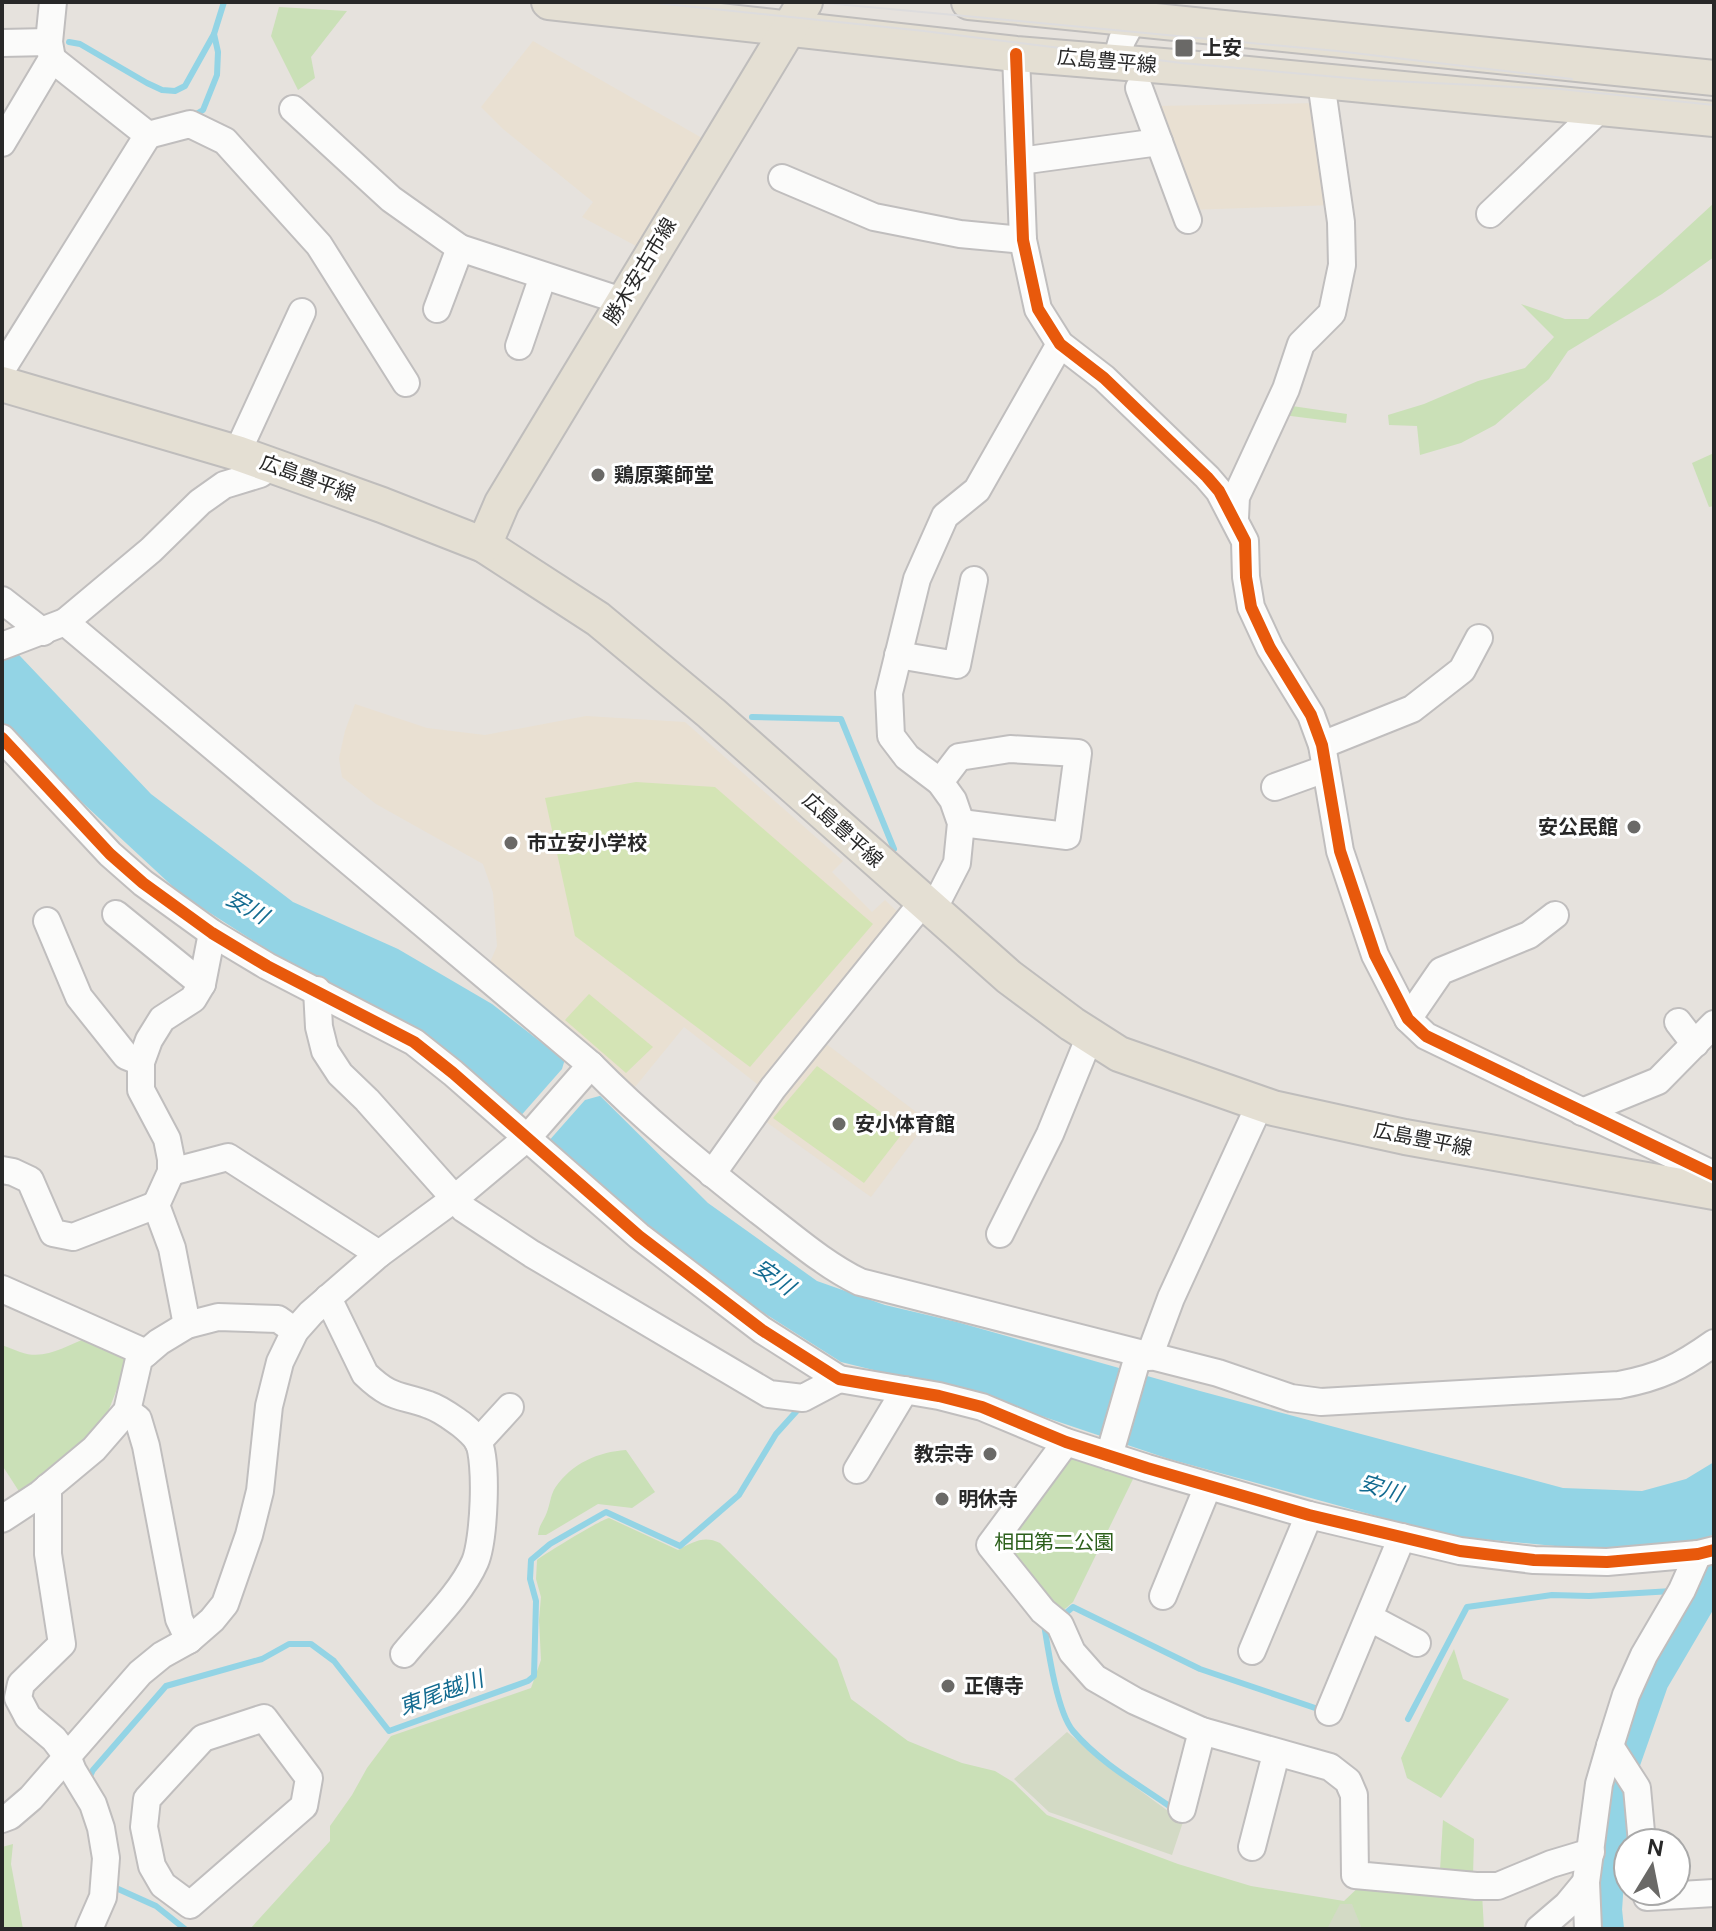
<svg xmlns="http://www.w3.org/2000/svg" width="1716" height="1931" font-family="'DM Sans','Noto Sans JP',sans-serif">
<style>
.education{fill:#e9e0d2}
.green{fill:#cae0b7}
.cemetery{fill:#d3dac5}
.pitch{fill:#d4e4b5}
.water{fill:#93d4e5}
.pier{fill:#e6e2dd}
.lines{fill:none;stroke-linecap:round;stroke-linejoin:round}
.stream{stroke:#93d4e5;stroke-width:6}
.river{stroke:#93d4e5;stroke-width:38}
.minor-casing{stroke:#c0bebe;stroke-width:30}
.major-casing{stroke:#bfbdbc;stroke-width:38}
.minor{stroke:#fbfbfa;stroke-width:26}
.major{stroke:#e4dfd3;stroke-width:34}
.tram{stroke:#dddcdd;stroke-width:2}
.cycleway-casing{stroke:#fff;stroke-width:17}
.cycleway{stroke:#e8590c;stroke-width:12}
.poi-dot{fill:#6a6967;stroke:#fff;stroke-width:3}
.labels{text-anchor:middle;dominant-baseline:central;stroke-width:6;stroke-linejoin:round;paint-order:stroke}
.poi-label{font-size:20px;font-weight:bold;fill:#282828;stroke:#fff;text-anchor:start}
.street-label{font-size:20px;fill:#282828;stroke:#fff}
.park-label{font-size:20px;fill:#2d601c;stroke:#fff}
.water-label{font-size:22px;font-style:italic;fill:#136b90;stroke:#fff}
</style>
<rect width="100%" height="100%" fill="#e6e2dd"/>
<!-- education -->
<g class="education">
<path d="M533,41L702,138L636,246L582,217L593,202L503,129L481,107Z"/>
<path d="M1318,103L1333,205L1189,210L1157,106Z"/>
<path d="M355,704L427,728L485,735L586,716L685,722L843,861L832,872L872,912L885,900L902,916L761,1087L684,1027L635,1087L488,967L497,946L493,893L483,864L376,804L342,777L339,758L345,731Z"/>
<path d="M825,1043L928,1121L871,1197L765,1121Z"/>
</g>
<!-- green -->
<g class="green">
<path d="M279,7L347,11L311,57L315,78L298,90L271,36Z"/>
<path d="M1714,203V257L1662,294L1568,351L1549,379L1495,425L1461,443L1420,455L1417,426L1389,425L1388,415L1424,404L1478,381L1525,368L1554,337L1521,304L1565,319H1588Z"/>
<path d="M1285,405L1347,414L1346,423L1283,415Z"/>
<path d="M1714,453V506L1709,507L1692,463Z"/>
<path d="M87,1338L124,1353L128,1361L104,1422L91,1440L22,1496L2,1465V1345C8,1347 14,1350 20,1352C45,1361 65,1346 87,1338Z"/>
<path d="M626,1450L655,1492L632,1508L598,1504L546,1535H538C539,1524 544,1521 547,1512C550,1504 551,1494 555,1488C572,1463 598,1452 626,1450Z"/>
<path d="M1068,1453L1134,1477L1073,1602L1059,1614L997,1545Z"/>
<path d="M609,1518L678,1550C693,1542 704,1535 720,1543L837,1659L851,1699L908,1741L962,1763L995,1771L1013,1782L1047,1815L1178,1864L1251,1886L1344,1901L1363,1883L1482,1893L1484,1929H250L330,1841V1826L352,1795L367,1768L391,1736L531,1688L541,1660L539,1620L541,1597L536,1579L537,1560C546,1553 602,1519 609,1518Z"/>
<path d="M1454,1649L1463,1679L1509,1699L1441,1798L1407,1778L1401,1758Z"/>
<path d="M1443,1820L1474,1839L1473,1876L1440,1870Z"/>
<path d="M13,1844L11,1864L23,1929H2V1847Z"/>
</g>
<!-- cemetery -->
<g class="cemetery">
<path d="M1067,1732L1123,1778L1183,1822L1172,1855L1049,1812L1014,1779Z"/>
<path d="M1340,1904H1352L1362,1929H1327Z"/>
</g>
<!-- pitch -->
<g class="pitch">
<path d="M636,782L715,787L873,924L750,1067L575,936L545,798Z"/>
<path d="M589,994L653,1047L626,1073L565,1020Z"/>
<path d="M817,1066L905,1130L864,1183L773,1118Z"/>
</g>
<!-- water -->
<path class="water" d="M2,637L151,794L293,902L398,949L492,1004L564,1060L708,1203L817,1281L885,1305L957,1322L1200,1391L1563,1488L1642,1491L1686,1479L1714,1462V1534L1706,1538L1670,1544L1607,1551L1449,1536L1169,1459L991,1399L841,1362L761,1311L689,1261L589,1179L484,1082L432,1041L271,952L182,895L2,728Z"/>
<!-- pier -->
<path class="pier" d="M565,1059L603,1095L585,1100L547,1143L518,1119L562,1069Z"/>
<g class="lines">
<!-- stream -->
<g class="stream">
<path d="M69,42L80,44L147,83L162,90L175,91L185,86L214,34"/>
<path d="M193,116L203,110L217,75L218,52L214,34L224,2"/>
<path d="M752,717L841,719L894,849"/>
<path d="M1060,1618L1073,1607L1200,1669L1324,1711"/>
<path d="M1044,1624C1048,1649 1057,1712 1073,1731C1100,1763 1141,1786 1175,1810"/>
<path d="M1408,1719L1467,1607L1552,1595L1589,1596L1672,1591"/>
<path d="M88,1780L93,1770L166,1686L262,1659L289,1644H311L334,1661L389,1731L528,1681L534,1676L536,1601L530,1579L531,1560L550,1544L606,1512L680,1546L739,1495L776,1434L803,1404"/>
<path d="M111,1883L116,1888L156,1906L185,1929"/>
</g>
<!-- river -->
<path class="river" d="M1605,1929L1603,1910L1611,1791L1618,1771L1650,1680L1714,1571"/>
<defs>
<g id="minor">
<path d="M2,43L49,42"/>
<path d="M1016,54L1023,240L1038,309L1060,344L1104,378L1207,477L1219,491L1245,541L1246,577L1251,607L1270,648L1311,715L1322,745L1340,851L1375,955L1408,1019L1426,1036L1714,1175"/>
<path d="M52,59L148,135L190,124L225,141L319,245L406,383"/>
<path d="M1116,61L1122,40L1134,18"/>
<path d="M1139,88L1188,220"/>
<path d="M293,109L391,199L460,248L622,301"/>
<path d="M2,143L52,59L49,42L53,2"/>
<path d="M1020,161L1159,142"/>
<path d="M782,178L874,217L960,234L1023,240"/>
<path d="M1490,214L1601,108"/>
<path d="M437,309L460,248"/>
<path d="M519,346L543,276"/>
<path d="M2,369L148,135"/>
<path d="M237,453L302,312"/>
<path d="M1235,518L1236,497L1286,389L1301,344L1332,313L1342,265L1341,222L1321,82"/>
<path d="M2,600L43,632"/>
<path d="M65,622L591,1065C643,1118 701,1165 759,1211C792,1236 823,1264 860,1282L1218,1373L1291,1398L1321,1402L1619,1385C1661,1377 1680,1367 1714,1343"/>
<path d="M2,646L65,622L151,550L200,502L224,485L260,474L272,466"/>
<path d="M898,655L957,665L974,580"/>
<path d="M2,738L110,854L143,883L212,933L267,966L414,1042L453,1073L639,1236L762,1330L839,1379L939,1396L982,1407L1066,1442L1147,1468L1309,1515L1460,1551L1534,1560L1607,1562L1698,1554L1714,1550"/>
<path d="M1322,745L1412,709L1462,670L1479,638"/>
<path d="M940,782L959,757L1010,749L1078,753L1067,836L961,823"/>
<path d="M1275,787L1325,769"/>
<path d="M116,914L202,984"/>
<path d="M47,921L79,997L126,1056L141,1062"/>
<path d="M317,990L319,1027L325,1051L340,1074L367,1100L464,1209L532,1254L769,1394L803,1398L839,1379"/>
<path d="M1408,1019L1441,971L1529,935L1555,915"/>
<path d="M1678,1022L1695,1044"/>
<path d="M1582,1112L1658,1081L1714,1024"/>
<path d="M2,1170L13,1172L30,1180L53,1233L73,1237L156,1205"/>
<path d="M171,1172L228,1157L379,1254"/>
<path d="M712,1174L773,1088L915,912L924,904L938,900L957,863L961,823L953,800L940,782L907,757L891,736L889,693L917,579L945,516L977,490L1060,344"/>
<path d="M1000,1234L1050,1134L1090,1036"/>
<path d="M2,1289L146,1353"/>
<path d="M328,1298L365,1374C392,1400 399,1394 429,1405C441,1409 451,1417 461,1424C466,1428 474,1435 478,1441C488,1461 484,1541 475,1562C461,1594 427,1626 404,1654"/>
<path d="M187,1325L172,1248L156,1205L171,1172V1159L167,1139L141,1090V1062L149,1040L162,1019L193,999L202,984L212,933"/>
<path d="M1149,1357L1171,1298L1254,1117"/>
<path d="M127,1411L138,1419L146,1446L179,1619L189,1640"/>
<path d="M478,1442L510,1407"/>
<path d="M1066,1442L990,1545L1043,1611L1060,1625L1072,1652L1095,1678L1135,1701L1202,1731L1330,1767L1348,1781L1354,1795L1355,1875L1476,1886H1498L1551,1864L1591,1852"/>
<path d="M1109,1456L1136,1363"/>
<path d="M857,1470L905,1390"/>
<path d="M48,1487V1554L62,1644L21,1684L18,1698L28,1717L54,1739L67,1756L73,1771L93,1804L101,1828L106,1858L103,1897L89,1929"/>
<path d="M2,1519L40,1494L94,1449L127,1411L139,1359L159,1342L187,1325L218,1317L278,1319L295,1331"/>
<path d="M1163,1596L1208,1486"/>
<path d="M1370,1618L1417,1643"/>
<path d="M1252,1651L1309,1515"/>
<path d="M1329,1712L1402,1537"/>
<path d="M264,1718L309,1778L304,1806L190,1905L163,1885L152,1866L144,1827L147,1799L203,1738Z"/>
<path d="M1610,1746L1637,1788L1642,1843"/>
<path d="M1182,1809L1202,1731"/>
<path d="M2,1819L10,1816L31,1798L140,1673L162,1655L189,1640L212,1620L225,1604L249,1535L260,1491L269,1406L280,1362L295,1331L311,1313L379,1254L454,1199L528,1137L591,1065"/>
<path d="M1252,1847L1276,1754"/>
<path d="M1646,1891L1647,1897L1714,1893"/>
<path d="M1539,1929L1567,1905L1586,1882"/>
<path d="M1588,1929L1586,1882L1599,1784L1610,1746L1626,1695L1644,1655L1682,1590L1698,1554"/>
</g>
<g id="major">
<path d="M549,2L1016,54L1187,68L1714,119"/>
<path d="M969,2L1714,78"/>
<path d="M2,384L237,453L382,505L484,545L598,619L711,713L1009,977L1072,1024L1119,1054L1273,1108L1405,1137L1714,1192"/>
<path d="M484,545L502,503L805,2"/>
</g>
</defs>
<!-- minor casing -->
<use href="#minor" class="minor-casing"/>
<!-- major casing -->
<use href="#major" class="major-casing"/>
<!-- minor -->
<use href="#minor" class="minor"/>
<!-- major -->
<use href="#major" class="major"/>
<!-- tram -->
<g class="tram">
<path d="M647,2L924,31L1182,63L1371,80L1560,89L1714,105"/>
<path d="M815,2L1337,51L1572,79"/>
</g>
<defs>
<g id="cycleway">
<path d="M1016,54L1023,240L1038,309L1060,344L1104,378L1207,477L1219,491L1245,541L1246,577L1251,607L1270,648L1311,715L1322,745L1340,851L1375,955L1408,1019L1426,1036L1714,1175"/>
<path d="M2,738L110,854L143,883L212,933L267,966L414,1042L453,1073L639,1236L762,1330L839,1379L939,1396L982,1407L1066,1442L1147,1468L1309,1515L1460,1551L1534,1560L1607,1562L1698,1554L1714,1550"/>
</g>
</defs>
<!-- cycleway casing -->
<use href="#cycleway" class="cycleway-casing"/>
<!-- cycleway -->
<use href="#cycleway" class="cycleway"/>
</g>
<!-- markers -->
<g class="poi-dot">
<rect x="1174" y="38" width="20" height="20" rx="4"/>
<circle cx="598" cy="475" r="8"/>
<circle cx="1634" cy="827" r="8"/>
<circle cx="511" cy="843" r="8"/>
<circle cx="839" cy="1124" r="8"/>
<circle cx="990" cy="1454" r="8"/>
<circle cx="942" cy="1499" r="8"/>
<circle cx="948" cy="1686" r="8"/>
</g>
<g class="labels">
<!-- poi labels -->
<g class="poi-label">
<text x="1202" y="48">上安</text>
<text x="614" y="475">鶏原薬師堂</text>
<text x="1618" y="827" text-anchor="end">安公民館</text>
<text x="527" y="843">市立安小学校</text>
<text x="855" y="1124">安小体育館</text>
<text x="974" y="1454" text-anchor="end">教宗寺</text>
<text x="958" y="1499">明休寺</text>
<text x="964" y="1686">正傳寺</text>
</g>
<!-- street labels -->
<g class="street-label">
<text transform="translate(1107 61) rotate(5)">広島豊平線</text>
<text transform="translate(640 271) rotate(-59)">勝木安古市線</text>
<text transform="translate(308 478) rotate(20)">広島豊平線</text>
<text transform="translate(843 830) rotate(42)">広島豊平線</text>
<text transform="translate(1423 1139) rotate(11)">広島豊平線</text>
</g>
<!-- park labels -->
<g class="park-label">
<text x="1054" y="1542">相田第二公園</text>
</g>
<!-- water labels -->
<g class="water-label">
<text transform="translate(247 907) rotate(30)">安川</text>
<text transform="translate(774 1277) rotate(35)">安川</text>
<text transform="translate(1381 1488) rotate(17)">安川</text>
<text transform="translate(441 1693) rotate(-20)">東尾越川</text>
</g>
</g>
<!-- border -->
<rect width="1716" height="1931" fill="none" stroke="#282828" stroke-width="8"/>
<!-- north arrow -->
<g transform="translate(1652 1867) rotate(10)"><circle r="38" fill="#ffffff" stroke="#a9a9a9" stroke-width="2"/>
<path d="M0-6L14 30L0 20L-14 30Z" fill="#6a6967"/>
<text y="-12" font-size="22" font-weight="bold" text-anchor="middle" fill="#282828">N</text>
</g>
</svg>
